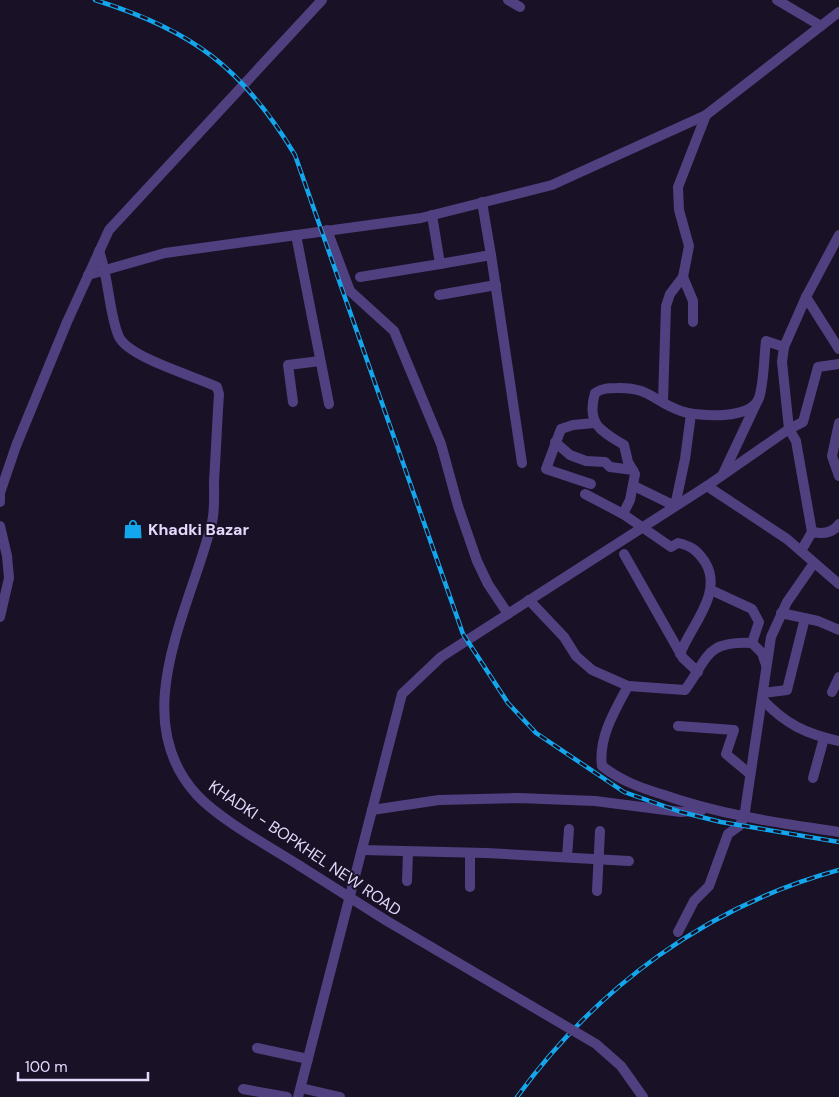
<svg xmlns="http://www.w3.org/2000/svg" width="839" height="1097" font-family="'DM Sans',sans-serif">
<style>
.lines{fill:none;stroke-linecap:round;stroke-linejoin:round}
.minor{stroke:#514080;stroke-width:10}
.rail-casing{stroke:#14a6ec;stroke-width:4.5}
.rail{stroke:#191125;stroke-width:2.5;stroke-dasharray:8;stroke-linecap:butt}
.minor-bridge{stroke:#514080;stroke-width:10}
.labels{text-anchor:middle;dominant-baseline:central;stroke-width:4;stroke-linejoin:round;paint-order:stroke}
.poi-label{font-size:16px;font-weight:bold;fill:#e4d8fc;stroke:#191125;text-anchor:start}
.street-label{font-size:16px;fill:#e4d8fc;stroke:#191125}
</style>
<rect width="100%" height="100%" fill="#191125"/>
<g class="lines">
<!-- minor -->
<g class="minor">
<path d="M508,0L520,7"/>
<path d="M777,0L821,26"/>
<path d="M432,215L440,264L491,255L482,202"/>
<path d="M327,230L350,291L394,331L441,444L458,506L477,561L488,584L508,614"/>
<path d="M296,235L329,404"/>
<path d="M99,251C109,278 109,315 119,337C130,358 194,376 217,387L219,394C217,423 216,452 214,481C214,494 215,510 212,522C191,608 125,717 197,795C219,819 270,847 300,866"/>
<path d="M491,255L522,463"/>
<path d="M88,275L165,253L421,218L552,185L706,115L839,12"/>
<path d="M360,277L440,264"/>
<path d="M683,277L689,246L679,210L678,187L706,115"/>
<path d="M439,295L496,285"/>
<path d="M806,297L839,349"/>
<path d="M663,401L666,306L670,294L683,277L693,301V322"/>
<path d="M293,402L288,365L320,361"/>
<path d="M839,423L832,456L839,476"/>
<path d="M555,442L570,455L586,461L605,462L610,467L633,470"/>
<path d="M723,474L756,404"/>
<path d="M591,484L546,469L561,429L573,425L594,423"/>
<path d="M634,486L675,506L685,459L691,414"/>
<path d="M707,486L787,539L839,584"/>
<path d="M585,494L623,514L671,547L678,543C691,546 697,550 705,562C724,593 691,625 680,654"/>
<path d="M0,502V493L16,446L67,322L109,230L322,0"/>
<path d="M623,514L630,500L635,474L628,462L624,445C601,431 586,424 595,393C602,388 609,388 617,388C650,387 654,402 681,411C699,417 751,420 759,398C764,383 764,357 766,341L784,347"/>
<path d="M0,526L7,556L9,578L0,617"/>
<path d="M812,532L796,441L789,429L803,422L818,367L839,364"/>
<path d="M801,551L812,532C822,534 833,533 839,524"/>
<path d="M624,554L683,658L698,672"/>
<path d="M711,590L752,609L759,622L752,643"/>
<path d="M529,600L564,637L576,656L592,670L628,686C615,710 598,738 602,766C621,781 641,788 664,795C721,815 779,823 839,832"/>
<path d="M781,613L818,621L839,630"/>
<path d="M628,686L685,690C709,657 705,641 752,643L762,653L766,665"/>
<path d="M832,692L839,677"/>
<path d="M763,693L787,690L805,618"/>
<path d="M762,699C785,724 806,734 839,741"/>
<path d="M678,726L734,730L726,754L750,774"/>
<path d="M813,778L824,738"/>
<path d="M372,810L439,800L518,798L595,801L681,812L702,810"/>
<path d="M362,850L486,853L629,861"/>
<path d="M567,857L569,829"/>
<path d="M407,881L408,852"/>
<path d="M470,887V853"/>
<path d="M597,891L600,831"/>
<path d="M678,932L694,901L709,886L728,834L739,826L744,818L771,637L787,602L814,563"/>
<path d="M257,1048L308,1059"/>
<path d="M301,1088L340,1097"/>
<path d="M243,1089L287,1097"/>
<path d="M298,1097L402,694L441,657L707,486L789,429L782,362L784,347L806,297L839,235"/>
</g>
<defs>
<g id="rail">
<path d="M95,0C192,30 243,68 295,155L463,634L508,703L536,733L624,792L681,812L721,822L839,842"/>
<path d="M517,1097C597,987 707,906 839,870"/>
</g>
</defs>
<!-- rail casing -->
<use href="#rail" class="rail-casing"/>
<!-- rail -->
<use href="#rail" class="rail"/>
<!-- minor-bridge -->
<path class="minor-bridge" d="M300,866L387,921L596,1044L621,1066L643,1097"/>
</g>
<!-- icons -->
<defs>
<symbol id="shop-bare" viewBox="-9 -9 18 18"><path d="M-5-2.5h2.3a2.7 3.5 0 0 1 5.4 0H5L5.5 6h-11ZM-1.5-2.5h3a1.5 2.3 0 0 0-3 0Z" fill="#14a6ec" stroke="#191125" stroke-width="2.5" paint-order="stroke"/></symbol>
</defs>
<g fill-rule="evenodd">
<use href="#shop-bare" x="119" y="515" width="28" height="28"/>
</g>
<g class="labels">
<!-- poi labels -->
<g class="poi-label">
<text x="148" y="529">Khadki Bazar</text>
</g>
<!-- street labels -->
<g class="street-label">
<text transform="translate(305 848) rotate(34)">KHADKI - BOPKHEL NEW ROAD</text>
</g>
</g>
<!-- scale -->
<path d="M18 1072v8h130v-8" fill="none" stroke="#e4d8fc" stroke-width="2.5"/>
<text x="25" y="1072" font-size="15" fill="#e4d8fc" stroke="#191125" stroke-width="4" paint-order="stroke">100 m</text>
</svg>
